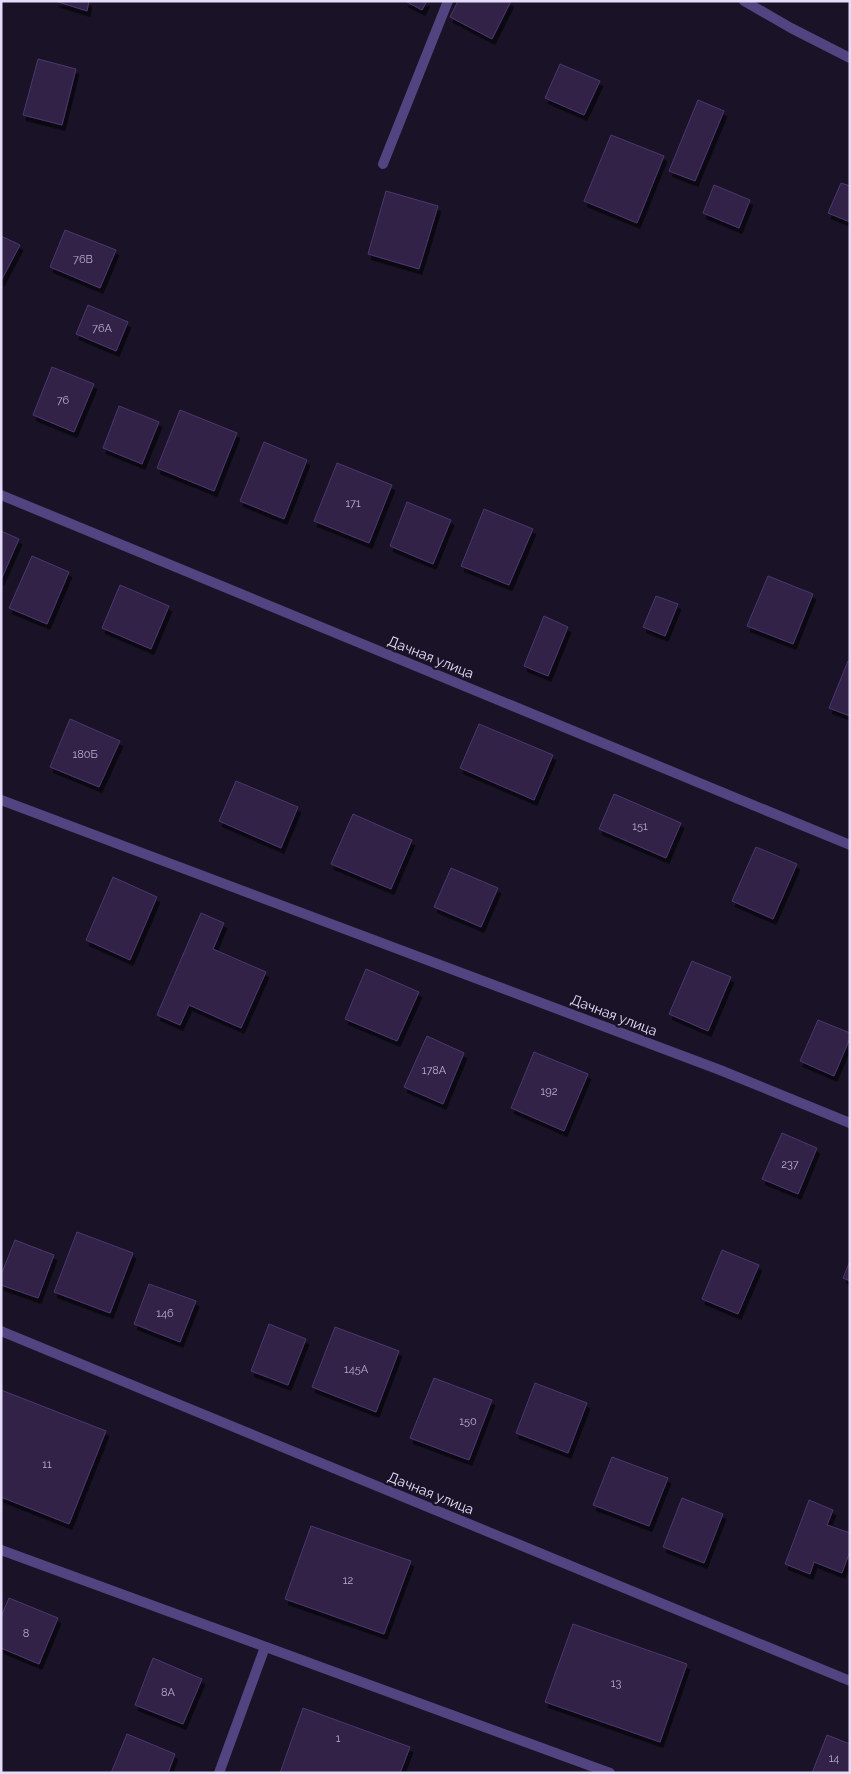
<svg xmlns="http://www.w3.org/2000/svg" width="851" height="1774" font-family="Raleway,sans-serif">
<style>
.building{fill:#302246;stroke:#4c376f;filter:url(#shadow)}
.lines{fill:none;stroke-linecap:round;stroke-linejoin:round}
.lane{stroke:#514480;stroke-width:10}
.street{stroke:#514480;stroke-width:10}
.labels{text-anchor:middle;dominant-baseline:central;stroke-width:5;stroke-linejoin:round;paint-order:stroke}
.number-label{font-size:11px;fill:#b8aece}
.street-label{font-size:14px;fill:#e6ddfb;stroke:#1a1327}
</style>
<defs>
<filter id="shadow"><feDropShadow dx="3" dy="5.5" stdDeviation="0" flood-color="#0009"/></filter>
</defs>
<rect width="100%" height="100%" fill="#1a1327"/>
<!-- building -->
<g class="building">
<path d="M55,1H89L87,11Z"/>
<path d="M405,1H427L422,10Z"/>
<path d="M458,1H511L492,39L450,17Z"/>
<path d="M38,59L76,69L62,125L23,115Z"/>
<path d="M560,64L600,81L584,115L545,98Z"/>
<path d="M698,100L724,111L695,181L669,171Z"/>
<path d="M611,135L664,156L637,223L584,201Z"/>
<path d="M841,183L850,186V222L828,213Z"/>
<path d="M714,185L750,200L739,228L703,213Z"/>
<path d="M386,191L438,206L419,269L368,254Z"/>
<path d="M65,230L116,250L100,288L50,267Z"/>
<path d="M1,236L20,245L1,281Z"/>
<path d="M88,305L128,322L116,351L76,334Z"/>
<path d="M52,367L94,384L74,432L33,415Z"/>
<path d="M119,406L159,422L142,464L103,448Z"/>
<path d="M180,410L237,433L214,491L157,468Z"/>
<path d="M264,442L307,460L284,519L240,501Z"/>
<path d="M337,463L392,485L369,543L314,521Z"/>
<path d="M407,502L451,520L433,564L390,546Z"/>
<path d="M484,509L533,529L509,585L461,566Z"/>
<path d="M1,531L19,539L1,580Z"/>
<path d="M32,556L69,572L47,624L9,608Z"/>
<path d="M768,576L813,594L793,644L747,626Z"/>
<path d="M120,585L169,606L151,649L102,628Z"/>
<path d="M656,596L678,604L665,636L643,627Z"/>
<path d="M544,616L568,627L548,676L524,666Z"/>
<path d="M848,661L850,662V716L829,708Z"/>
<path d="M70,719L120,741L99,787L50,767Z"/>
<path d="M479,724L553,755L534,800L460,768Z"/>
<path d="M236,781L298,807L281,848L219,821Z"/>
<path d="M614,794L681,823L666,858L599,829Z"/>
<path d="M353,814L412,840L391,889L331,864Z"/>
<path d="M756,847L797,864L773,919L732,901Z"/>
<path d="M451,868L498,888L481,927L434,907Z"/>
<path d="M113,877L157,897L130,960L86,940Z"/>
<path d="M201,913L224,923L213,949L266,972L241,1028L189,1005L180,1025L157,1015Z"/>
<path d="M692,961L731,977L708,1031L669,1014Z"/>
<path d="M366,969L419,992L397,1041L345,1019Z"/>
<path d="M818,1020L850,1033V1038L834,1076L800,1061Z"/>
<path d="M427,1036L464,1053L443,1104L404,1087Z"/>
<path d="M534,1052L588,1074L564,1131L511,1108Z"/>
<path d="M782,1133L817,1148L798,1194L762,1179Z"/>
<path d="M77,1232L133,1253L110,1313L54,1292Z"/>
<path d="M15,1240L54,1255L38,1298L1,1285V1275Z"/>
<path d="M722,1250L759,1265L738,1314L702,1299Z"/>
<path d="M850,1261V1281L843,1278Z"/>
<path d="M149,1284L196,1301L180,1342L134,1324Z"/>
<path d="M269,1324L306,1339L288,1385L251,1371Z"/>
<path d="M335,1327L399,1351L376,1412L312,1387Z"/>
<path d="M434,1378L492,1400L469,1460L410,1438Z"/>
<path d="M535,1383L587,1403L568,1453L516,1433Z"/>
<path d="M1,1390L106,1431L69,1524L1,1497Z"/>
<path d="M612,1457L668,1478L649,1526L593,1505Z"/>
<path d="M682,1498L723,1514L704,1563L663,1547Z"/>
<path d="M809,1500L833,1510L827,1525L850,1533V1551L842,1573L814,1562L810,1574L785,1564Z"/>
<path d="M311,1526L411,1561L384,1634L285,1599Z"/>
<path d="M9,1598L58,1618L39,1664L1,1648V1617Z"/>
<path d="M573,1624L687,1664L660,1742L545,1702Z"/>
<path d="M153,1658L202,1679L183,1724L135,1705Z"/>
<path d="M303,1708L410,1747L400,1773H280Z"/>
<path d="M127,1734L175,1754L168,1773H111Z"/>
<path d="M827,1735L850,1744V1773H812Z"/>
</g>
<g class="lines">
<!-- lane -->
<g class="lane">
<path d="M383,164L448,1"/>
<path d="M219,1773L265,1647"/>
</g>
<!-- street -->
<g class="street">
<path d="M744,1L791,28L850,58"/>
<path d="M1,495L850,845"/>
<path d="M1,800L720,1070L850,1123"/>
<path d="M1,1331L850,1681"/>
<path d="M1,1550L610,1773"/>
</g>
</g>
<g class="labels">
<!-- number labels -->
<g class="number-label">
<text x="83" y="259">76В</text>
<text x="102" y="328">76А</text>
<text x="63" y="400">76</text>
<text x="353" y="503">171</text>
<text x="85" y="754">180Б</text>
<text x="640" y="826">151</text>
<text x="434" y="1070">178А</text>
<text x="549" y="1091">192</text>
<text x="790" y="1164">237</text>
<text x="165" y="1313">146</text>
<text x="356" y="1369">145А</text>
<text x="468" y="1421">150</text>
<text x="47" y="1464">11</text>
<text x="348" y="1580">12</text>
<text x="26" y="1633">8</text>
<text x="616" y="1683">13</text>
<text x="168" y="1692">8А</text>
<text x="338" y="1738">1</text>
<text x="834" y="1758">14</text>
</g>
<!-- street labels -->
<g class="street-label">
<text transform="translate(431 657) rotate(22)">Дачная улица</text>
<text transform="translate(614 1015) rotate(21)">Дачная улица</text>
<text transform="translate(431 1493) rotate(22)">Дачная улица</text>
</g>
</g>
<!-- border -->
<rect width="851" height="1774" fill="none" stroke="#e6ddfb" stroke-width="5"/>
</svg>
